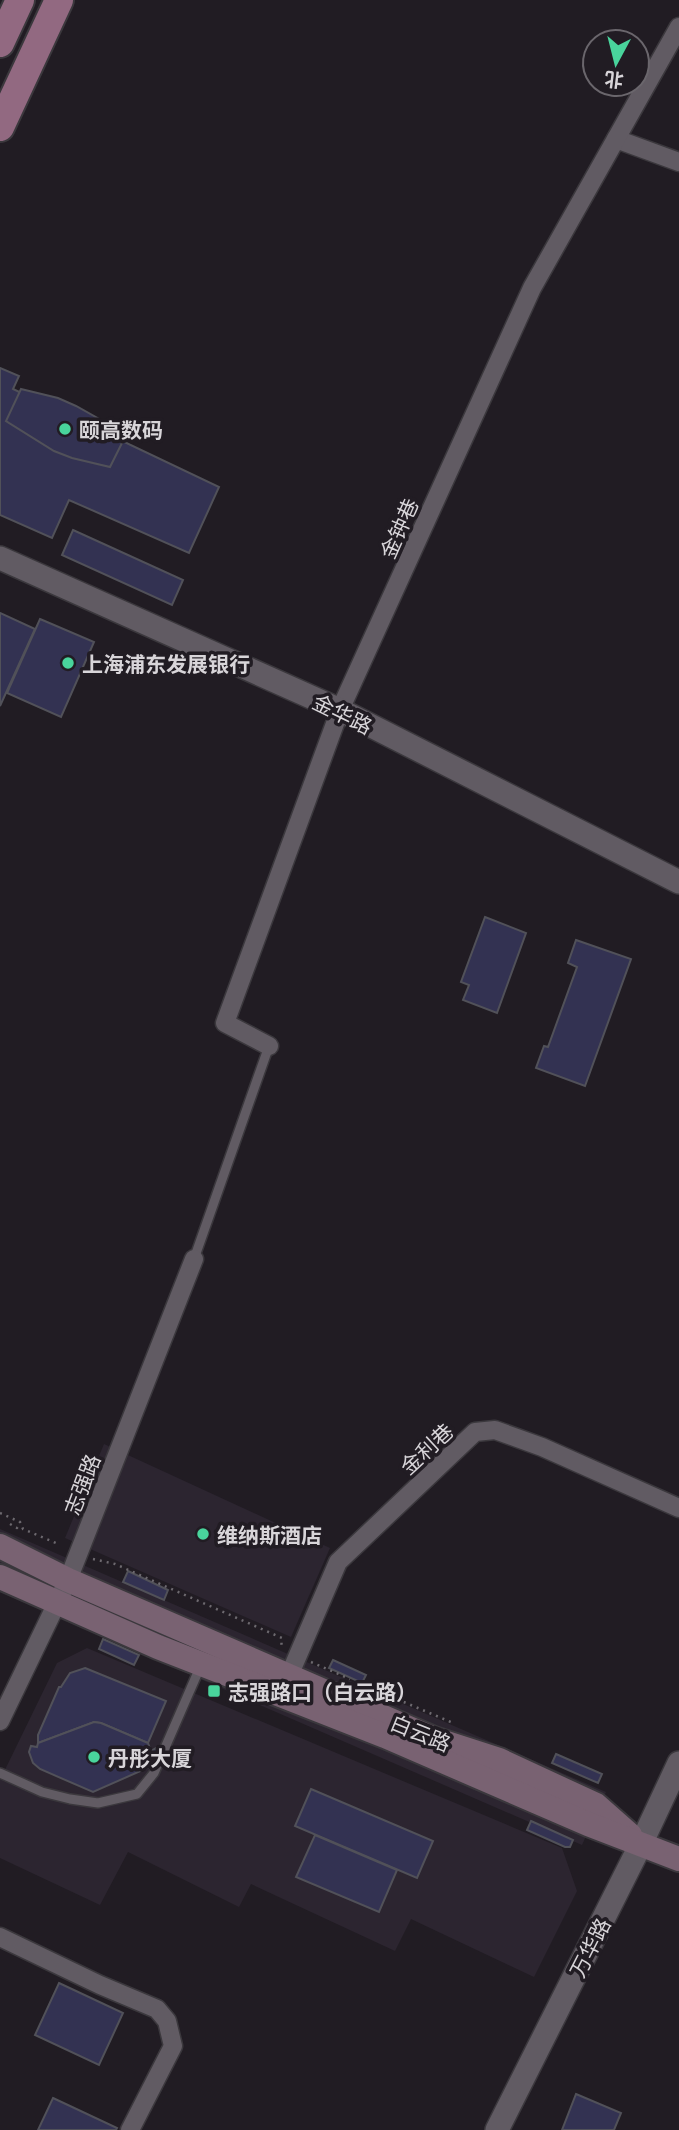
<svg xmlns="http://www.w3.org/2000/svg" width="679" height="2130" font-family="'Playfair Display','Noto Sans SC',serif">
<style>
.built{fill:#2c2530}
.building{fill:#333252;stroke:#515159;stroke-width:2}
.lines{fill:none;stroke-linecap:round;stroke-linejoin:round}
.service-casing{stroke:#3b383d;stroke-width:12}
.minor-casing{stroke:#3b383d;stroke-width:21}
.tertiary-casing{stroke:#3b383d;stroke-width:26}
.secondary-casing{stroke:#3b383d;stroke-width:28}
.primary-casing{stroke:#3b383d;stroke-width:32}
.path{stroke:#6d696f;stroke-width:2.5;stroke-dasharray:2 5;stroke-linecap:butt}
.service{stroke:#615b63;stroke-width:9}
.minor{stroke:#615b63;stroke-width:18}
.tertiary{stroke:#615b63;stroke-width:23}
.secondary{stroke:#796272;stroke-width:24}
.primary{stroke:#926981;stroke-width:28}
.poi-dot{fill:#49d49c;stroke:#211c23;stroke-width:2.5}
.labels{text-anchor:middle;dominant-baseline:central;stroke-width:7;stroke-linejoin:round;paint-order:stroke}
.poi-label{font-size:21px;font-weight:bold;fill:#d8d5d9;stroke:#211c23;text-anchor:start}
.street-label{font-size:21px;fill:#d8d5d9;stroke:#211c23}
</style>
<rect width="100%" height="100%" fill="#211c23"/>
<!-- built -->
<g class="built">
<path d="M104,1444L330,1548L291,1637L65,1538Z"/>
<path d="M0,1529L606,1792L582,1845L0,1592Z"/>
<path d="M87,1648L562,1848L577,1891L534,1977L411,1919L395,1951L251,1884L239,1907L128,1852L100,1905L0,1858V1780L57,1663Z"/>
</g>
<!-- building -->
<g class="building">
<path d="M0,368L19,376L13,389L219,487L189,553L69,500L52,538L0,515Z"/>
<path d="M21,389L58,398L76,406L110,425L125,437L110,467L72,458L54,451L6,421Z"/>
<path d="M73,530L183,580L172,605L62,555Z"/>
<path d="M0,613L35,629L0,706Z"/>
<path d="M40,619L94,642L61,717L7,693Z"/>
<path d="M485,917L526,933L497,1013L463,1000L469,985L461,982Z"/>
<path d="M576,940L631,959L585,1086L536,1068L544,1046L548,1047L577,967L568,963Z"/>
<path d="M128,1571L168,1590L164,1600L123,1582Z"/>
<path d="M103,1639L139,1655L134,1665L99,1649Z"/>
<path d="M333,1660L366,1675L362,1683L329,1668Z"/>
<path d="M85,1668L166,1701L148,1743L101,1723L94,1722L38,1743V1735L59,1687H61L70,1673Z"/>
<path d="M94,1722L101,1723L148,1743L151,1751L156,1748L158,1754L154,1765L93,1792L40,1769L33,1763L29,1752L31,1746L37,1747L38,1743Z"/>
<path d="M556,1754L602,1774L598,1783L552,1763Z"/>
<path d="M311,1789L433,1841L417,1878L295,1826Z"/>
<path d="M531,1821L573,1840L570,1847H565L527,1830Z"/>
<path d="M315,1835L397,1870L379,1912L296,1877Z"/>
<path d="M59,1983L123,2013L99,2065L35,2035Z"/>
<path d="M576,2094L621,2113L614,2130H562Z"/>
<path d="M53,2098L117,2128L116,2130H38Z"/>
</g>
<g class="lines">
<defs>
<g id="service">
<path d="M194,1259L269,1046"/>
<path d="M0,1773L42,1792L70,1799L98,1803L137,1794L154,1773L201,1665"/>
</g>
<g id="minor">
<path d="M616,139L679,162"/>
<path d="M269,1046L225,1023L340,710L532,288L679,27"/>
<path d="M289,1676L338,1562L475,1432L495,1430L542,1447L679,1508"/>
<path d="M0,1721L68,1580L194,1259"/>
<path d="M0,1937L100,1985L157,2009L167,2021L173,2046L130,2130"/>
</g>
<g id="tertiary">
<path d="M0,558L340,710L679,882"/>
<path d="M497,2130L641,1844L679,1763"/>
</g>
<g id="secondary">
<path d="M0,1546L68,1580L434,1739L499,1760L596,1805L630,1835"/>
<path d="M0,1577L158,1647L385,1736L588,1824L679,1859"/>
</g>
<g id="primary">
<path d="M0,43L20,0"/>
<path d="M0,127L59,0"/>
</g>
</defs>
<!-- service casing -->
<use href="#service" class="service-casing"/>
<!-- minor casing -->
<use href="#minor" class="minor-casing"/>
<!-- tertiary casing -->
<use href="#tertiary" class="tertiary-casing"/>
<!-- secondary casing -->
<use href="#secondary" class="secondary-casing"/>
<!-- primary casing -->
<use href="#primary" class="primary-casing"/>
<!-- path -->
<g class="path">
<path d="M0,1513L20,1522L23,1529L56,1543"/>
<path d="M10,1524L17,1528L20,1522"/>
<path d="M93,1559L115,1564L282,1638L281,1649"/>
<path d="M311,1662L350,1679"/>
<path d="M378,1691L453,1723"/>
</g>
<!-- service -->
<use href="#service" class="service"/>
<!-- minor -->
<use href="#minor" class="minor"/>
<!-- tertiary -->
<use href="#tertiary" class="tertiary"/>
<!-- secondary -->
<use href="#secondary" class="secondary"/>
<!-- primary -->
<use href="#primary" class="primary"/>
</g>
<!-- markers -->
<g class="poi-dot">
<circle cx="65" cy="429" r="7"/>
<circle cx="68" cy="663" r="7"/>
<circle cx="203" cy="1534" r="7"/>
<rect x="207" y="1684" width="14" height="14" rx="3.5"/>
<circle cx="94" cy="1757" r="7"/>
</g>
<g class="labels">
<!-- poi labels -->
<g class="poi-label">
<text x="79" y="429">颐高数码</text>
<text x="82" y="663">上海浦东发展银行</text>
<text x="217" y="1534">维纳斯酒店</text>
<text x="228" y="1691">志强路口（白云路）</text>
<text x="108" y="1757">丹彤大厦</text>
</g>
<!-- street labels -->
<g class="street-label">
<text transform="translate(398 528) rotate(-66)">金钟巷</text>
<text transform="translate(343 713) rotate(26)">金华路</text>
<text transform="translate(426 1448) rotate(-43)">金利巷</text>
<text transform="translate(81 1484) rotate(-69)">志强路</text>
<text transform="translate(421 1732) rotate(22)">白云路</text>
<text transform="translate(589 1947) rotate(-63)">万华路</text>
</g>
</g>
<!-- north arrow -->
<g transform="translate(616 63) rotate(187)"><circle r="33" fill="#211c23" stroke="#6a666c" stroke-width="2"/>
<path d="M0-5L12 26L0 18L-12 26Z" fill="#49d49c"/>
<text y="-10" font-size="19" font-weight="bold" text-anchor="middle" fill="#d8d5d9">北</text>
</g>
</svg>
